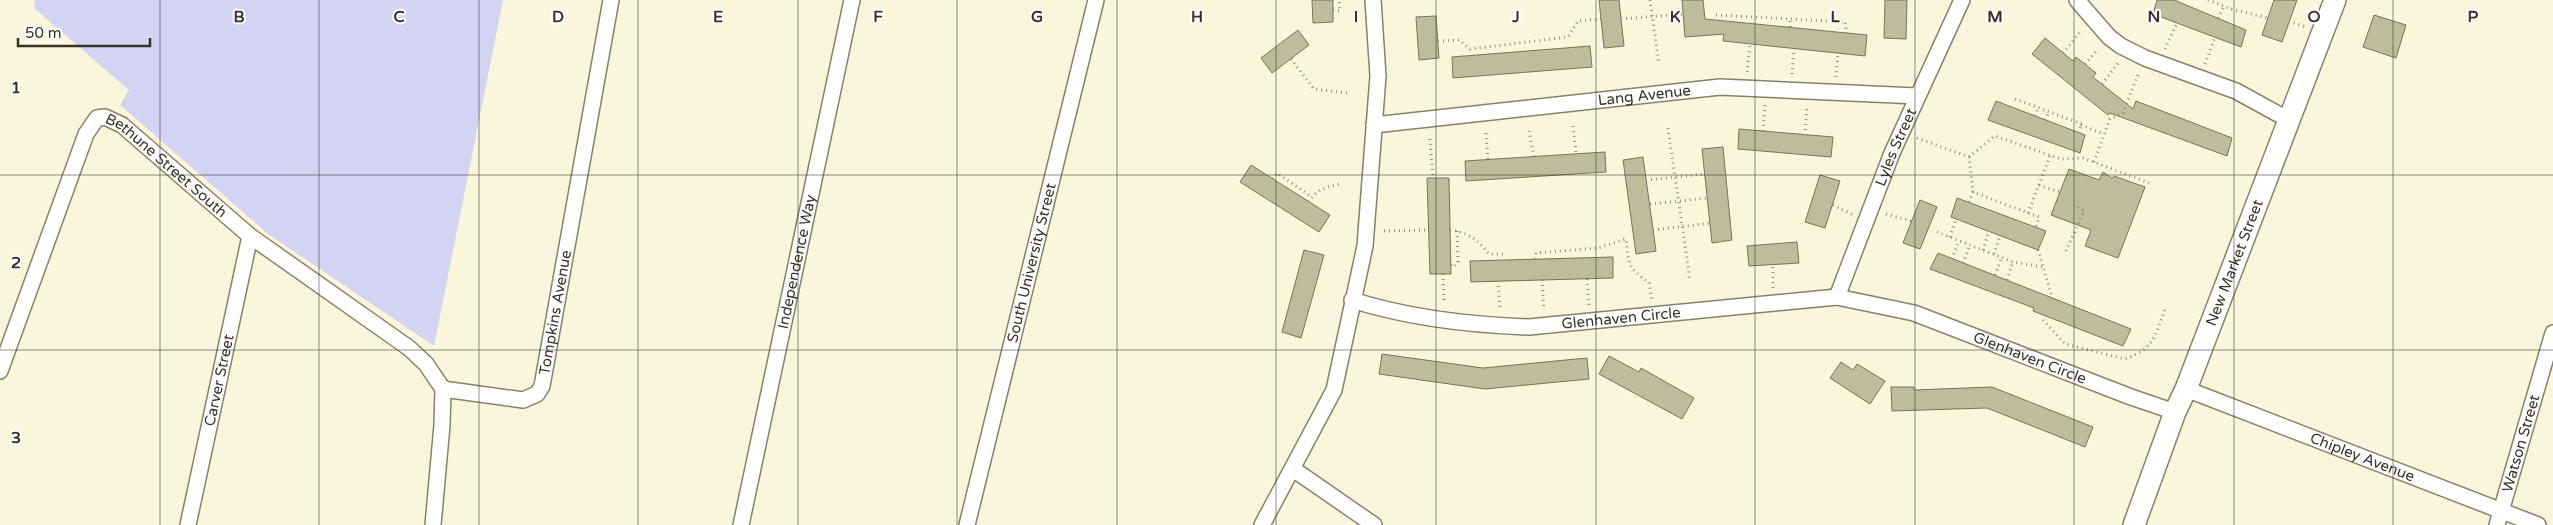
<svg xmlns="http://www.w3.org/2000/svg" width="2553" height="525" font-family="'Varela Round',sans-serif">
<style>
.green{fill:#d3d3f3}
.building{fill:#bfbc9b;stroke:#77745b}
.lines{fill:none;stroke-linecap:round;stroke-linejoin:round}
.street-casing{stroke:#86836a;stroke-width:18}
.secondary-casing{stroke:#86836a;stroke-width:24}
.path{stroke:#93917e;stroke-width:3;stroke-dasharray:1 4;stroke-linecap:butt}
.street{stroke:#fff;stroke-width:15}
.secondary{stroke:#fff;stroke-width:21}
.grid{fill:none;stroke:#353429;stroke-width:1;stroke-opacity:0.55}
.labels{text-anchor:middle;dominant-baseline:central;stroke-width:4;stroke-linejoin:round;paint-order:stroke}
.street-label{font-size:15px;fill:#353429;stroke:#fff}
.grid-label{font-size:16px;text-anchor:middle;font-weight:bold;fill:#353429;stroke:#fff;stroke-width:4;stroke-linejoin:round;paint-order:stroke}
</style>
<rect width="100%" height="100%" fill="#f9f6db"/>
<!-- green -->
<path class="green" d="M35,0H503L434,346L268,234L120,105L129,90L34,8Z"/>
<!-- building -->
<g class="building">
<path d="M1312,0H1333V22L1313,23Z"/>
<path d="M1599,0H1619L1624,46L1604,48Z"/>
<path d="M1682,0H1703L1705,19L1867,35L1865,56L1723,41L1724,34L1685,37Z"/>
<path d="M1885,0H1907L1906,39L1884,38Z"/>
<path d="M2157,0H2174L2246,30L2241,47L2153,14Z"/>
<path d="M2274,0H2297L2282,42L2262,35Z"/>
<path d="M2374,15L2406,25L2396,58L2363,47Z"/>
<path d="M1436,16L1439,58L1419,60L1416,17Z"/>
<path d="M1298,30L1309,45L1272,73L1261,58Z"/>
<path d="M2045,38L2073,61L2076,57L2096,73L2093,77L2133,109L2136,101L2232,138L2227,156L2110,113L2108,115L2032,54Z"/>
<path d="M1590,46L1592,67L1453,78L1452,57Z"/>
<path d="M1996,101L2085,135L2080,153L1988,120Z"/>
<path d="M1739,129L1833,137L1831,157L1738,149Z"/>
<path d="M1723,147L1732,240L1712,243L1702,149Z"/>
<path d="M1605,152L1606,172L1466,181L1465,161Z"/>
<path d="M1643,157L1656,251L1636,254L1623,160Z"/>
<path d="M1251,165L1330,215L1319,232L1240,182Z"/>
<path d="M2069,169L2099,180L2103,172L2112,178L2114,176L2145,187L2118,258L2085,246L2091,230L2051,215Z"/>
<path d="M1820,175L1840,181L1825,228L1805,222Z"/>
<path d="M1427,178H1449L1451,274H1430Z"/>
<path d="M1957,198L2046,231L2038,250L1951,217Z"/>
<path d="M1920,200L1937,207L1920,249L1903,243Z"/>
<path d="M1797,242L1799,263L1749,266L1747,246Z"/>
<path d="M1304,250L1324,255L1301,338L1282,332Z"/>
<path d="M1938,253L2131,329L2123,346L2033,311L2034,308L1930,269Z"/>
<path d="M1613,257V278L1471,282L1470,261Z"/>
<path d="M1382,354L1483,368L1587,358L1589,379L1485,389L1379,374Z"/>
<path d="M1609,356L1639,372L1641,368L1694,398L1682,419L1599,374Z"/>
<path d="M1841,362L1853,370L1857,364L1885,381L1870,404L1830,378Z"/>
<path d="M1891,387H1914V390L1992,387L2093,427L2085,447L1987,408L1892,411Z"/>
</g>
<g class="lines">
<defs>
<g id="street">
<path d="M2077,0L2109,37L2121,46L2145,58L2236,91L2289,120"/>
<path id="s1" d="M1374,125L1720,87L1917,96"/>
<path id="s2" d="M1837,297L1892,153L1962,0"/>
<path id="s3" d="M1352,300C1409,318 1470,325 1529,327L1837,297L1914,313L2131,397L2175,412"/>
<path id="s4" d="M0,371L86,134L97,118L105,117L122,125L250,236L409,348L426,364L443,389"/>
<path id="s5" d="M443,389L523,400L537,394L542,386L611,0"/>
<path id="s6" d="M2186,389L2538,525"/>
<path d="M1293,469L1374,525"/>
<path id="s7" d="M188,525L250,236"/>
<path d="M433,525L442,425L443,389"/>
<path id="s8" d="M741,525L852,0"/>
<path id="s9" d="M967,525L1096,0"/>
<path d="M1262,525L1334,390L1365,246L1378,76L1373,0"/>
<path id="s10" d="M2497,525L2553,333"/>
</g>
<g id="secondary">
<path id="s11" d="M2134,525L2175,412L2186,389L2335,0"/>
</g>
</defs>
<!-- street casing -->
<use href="#street" class="street-casing"/>
<!-- secondary casing -->
<use href="#secondary" class="secondary-casing"/>
<!-- path -->
<g class="path">
<path d="M1650,0L1659,64"/>
<path d="M2208,0L2231,9L2268,18"/>
<path d="M2176,1L2177,0"/>
<path d="M1333,10L1340,11L1339,0"/>
<path d="M1716,15L1845,22L1847,33"/>
<path d="M2218,18L2224,6"/>
<path d="M1621,19L1683,14"/>
<path d="M2289,21L2305,27"/>
<path d="M1790,27V19"/>
<path d="M1438,41L1459,40L1470,49L1568,37L1578,21L1601,19"/>
<path d="M2165,49L2177,23"/>
<path d="M2063,53L2081,31"/>
<path d="M1291,59L1314,89L1349,93"/>
<path d="M2085,64L2098,49"/>
<path d="M2205,64L2215,37"/>
<path d="M1747,72L1750,44"/>
<path d="M1792,74L1794,49"/>
<path d="M1836,77L1838,53"/>
<path d="M2102,84L2119,62"/>
<path d="M2015,99L2082,124L2078,132"/>
<path d="M2035,116L2038,108"/>
<path d="M2045,120L2049,112"/>
<path d="M2081,125L2104,134"/>
<path d="M1573,126L1576,153"/>
<path d="M1668,128L1690,280"/>
<path d="M1529,131L1534,156"/>
<path d="M1763,131L1765,104"/>
<path d="M1486,133L1488,160"/>
<path d="M1805,135L1807,105"/>
<path d="M1917,138L1969,157L1973,192"/>
<path d="M1430,139L1433,178"/>
<path d="M1969,157L1995,136L2061,159L2083,158L2149,183"/>
<path d="M2094,162L2110,119L2123,113L2139,72"/>
<path d="M1273,179L1277,173L1312,197"/>
<path d="M1646,180L1705,174"/>
<path d="M2039,185L2060,192"/>
<path d="M1309,202C1316,189 1327,187 1340,184"/>
<path d="M1969,202L1973,192L2039,217L2036,227"/>
<path d="M1650,204L1707,198"/>
<path d="M1833,205L1853,215"/>
<path d="M2028,213L2050,156"/>
<path d="M1886,214L1911,221"/>
<path d="M1450,230C1468,232 1478,240 1489,254H1503"/>
<path d="M1653,230L1710,223"/>
<path d="M1384,231L1429,230"/>
<path d="M1937,232L2013,262L2043,267"/>
<path d="M1950,237L1956,219"/>
<path d="M1983,250L1989,231"/>
<path d="M2038,250L2052,297"/>
<path d="M2066,251L2084,211L2076,206"/>
<path d="M1994,254L2000,236"/>
<path d="M1535,259L1536,253L1598,248L1626,239C1629,266 1627,266 1649,283L1652,300"/>
<path d="M1952,259L1959,241"/>
<path d="M1963,263L1970,245"/>
<path d="M1451,265L1454,267L1458,262L1457,231"/>
<path d="M1443,274L1444,303"/>
<path d="M1995,275L2002,257"/>
<path d="M1587,279L1589,306"/>
<path d="M1542,280L1544,310"/>
<path d="M2007,280L2013,262"/>
<path d="M1498,281L1500,309"/>
<path d="M1773,288V265"/>
<path d="M2043,320L2065,344L2125,359C2155,348 2155,336 2165,309"/>
</g>
<!-- street -->
<use href="#street" class="street"/>
<!-- secondary -->
<use href="#secondary" class="secondary"/>
</g>
<!-- grid -->
<path class="grid" d="M160,0V525M319,0V525M479,0V525M638,0V525M798,0V525M957,0V525M1117,0V525M1276,0V525M1436,0V525M1596,0V525M1755,0V525M1915,0V525M2074,0V525M2234,0V525M2393,0V525M0,175H2553M0,350H2553"/>
<g class="labels">
<!-- street labels -->
<g class="street-label">
<text stroke="none"><textPath href="#s1" startOffset="272">Lang Avenue</textPath></text>
<text stroke="none"><textPath href="#s2" startOffset="161">Lyles Street</textPath></text>
<text stroke="none"><textPath href="#s4" startOffset="358">Bethune Street South</textPath></text>
<text stroke="none"><textPath href="#s8" startOffset="269">Independence Way</textPath></text>
<text stroke="none"><textPath href="#s9" startOffset="270">South University Street</textPath></text>
<text stroke="none"><textPath href="#s11" startOffset="281">New Market Street</textPath></text>
<text stroke="none"><textPath href="#s5" startOffset="180">Tompkins Avenue</textPath></text>
<text stroke="none"><textPath href="#s3" startOffset="272">Glenhaven Circle</textPath></text>
<text stroke="none"><textPath href="#s3" startOffset="692">Glenhaven Circle</textPath></text>
<text stroke="none"><textPath href="#s7" startOffset="148">Carver Street</textPath></text>
<text stroke="none"><textPath href="#s10" startOffset="85">Watson Street</textPath></text>
<text stroke="none"><textPath href="#s6" startOffset="189">Chipley Avenue</textPath></text>
</g>
</g>
<g class="grid-label">
<text x="239" y="22">B</text>
<text x="399" y="22">C</text>
<text x="558" y="22">D</text>
<text x="718" y="22">E</text>
<text x="878" y="22">F</text>
<text x="1037" y="22">G</text>
<text x="1197" y="22">H</text>
<text x="1356" y="22">I</text>
<text x="1516" y="22">J</text>
<text x="1675" y="22">K</text>
<text x="1835" y="22">L</text>
<text x="1995" y="22">M</text>
<text x="2154" y="22">N</text>
<text x="2314" y="22">O</text>
<text x="2473" y="22">P</text>
<text x="16" y="93">1</text>
<text x="16" y="268">2</text>
<text x="16" y="443">3</text>
</g>
<!-- scale -->
<path d="M18 38v8h132v-8" fill="none" stroke="#353429" stroke-width="2.5"/>
<text x="25" y="38" font-size="15" fill="#353429" stroke="#ffffff" stroke-width="4" paint-order="stroke">50 m</text>
</svg>
